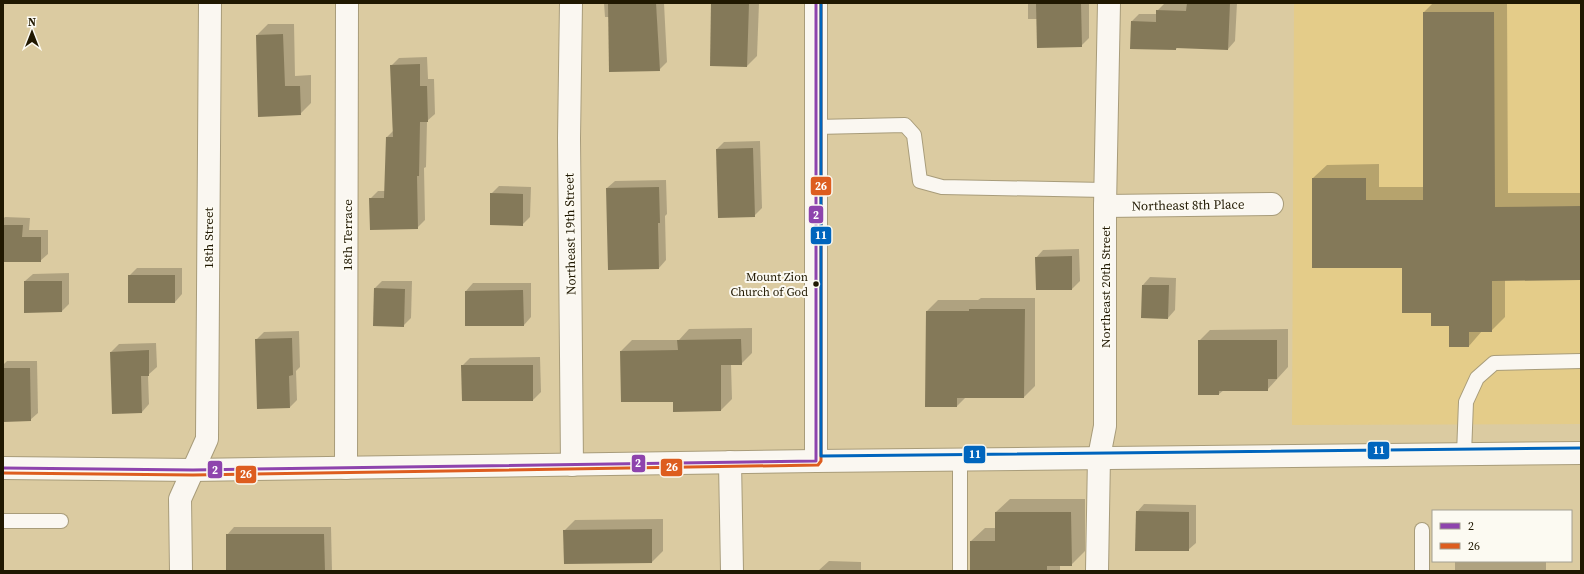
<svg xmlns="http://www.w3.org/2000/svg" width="1584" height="574" font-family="'Source Serif 4',serif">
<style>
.built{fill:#e4cc89}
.shadow{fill:#0003}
.building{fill:#847959}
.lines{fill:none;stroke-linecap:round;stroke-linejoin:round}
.lane-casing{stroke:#a89c7a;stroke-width:16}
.street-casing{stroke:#a89c7a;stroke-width:24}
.secondary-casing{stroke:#a89c7a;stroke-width:24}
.lane{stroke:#faf7f1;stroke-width:14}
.street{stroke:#faf7f1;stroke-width:22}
.secondary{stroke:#faf7f1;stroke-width:22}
.bus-1-casing{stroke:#fcfaf2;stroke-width:6}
.bus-2-casing{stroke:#fcfaf2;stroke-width:6}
.bus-3-casing{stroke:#fcfaf2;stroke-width:6}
.bus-1{stroke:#8e44ad;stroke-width:3}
.bus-2{stroke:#dd5d1f;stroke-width:3}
.bus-3{stroke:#0065bd;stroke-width:3}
.bus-dot{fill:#201801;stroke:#fcfaf2;stroke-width:1.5}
.labels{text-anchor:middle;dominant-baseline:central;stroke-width:4;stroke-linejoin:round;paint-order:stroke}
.bus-label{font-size:12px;fill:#201801;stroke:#fcfaf2;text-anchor:end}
.street-label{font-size:13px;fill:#201801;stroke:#fcfaf2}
.line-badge{stroke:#fcfaf2;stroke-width:1.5}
.badge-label{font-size:11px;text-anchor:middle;font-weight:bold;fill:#fff}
</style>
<rect width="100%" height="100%" fill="#dbcba1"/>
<!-- built -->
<path class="built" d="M1294,3H1581V424L1292,425Z"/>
<!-- shadow -->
<g class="shadow">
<path d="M604,3H664L667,62L659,70L609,17H605Z"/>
<path d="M712,3H759L757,56L747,66Z"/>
<path d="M1028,3H1089V38L1081,46L1038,19H1028Z"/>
<path d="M1165,3H1237L1235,41L1228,49L1178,47L1176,49L1132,21L1139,14H1157V11Z"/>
<path d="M1433,3H1507L1508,193H1581V279H1505V317L1491,331H1482L1469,346L1450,325L1432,312L1403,267L1313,178L1327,165L1379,164V187H1424V12Z"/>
<path d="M268,24H294L295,76L311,75V103L300,114L257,35Z"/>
<path d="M427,57L428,79H434L435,114L427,121L426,167L424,168L425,220L417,228L370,199L378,191H385L387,137L393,131L391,66L399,58Z"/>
<path d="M760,141L762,208L754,216L717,149L724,142Z"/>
<path d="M666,180L667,214L665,216L666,260L659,268L607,188L615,181Z"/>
<path d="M499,186L531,187L530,217L522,225L491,194Z"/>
<path d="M5,217L30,218L29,230H48V254L40,261H3V219Z"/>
<path d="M1079,249L1080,281L1072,289L1036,258L1043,250Z"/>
<path d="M137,268H182V294L175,302L129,276Z"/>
<path d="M69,273V304L62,311L25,281L33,274Z"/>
<path d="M1150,277L1176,278L1175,310L1168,318L1142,317L1143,285Z"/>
<path d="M382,281H412L411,318L403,326L375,288Z"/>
<path d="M473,283H531V317L524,325H466V291Z"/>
<path d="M981,298H1035V386L1024,397H966L957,406L927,311L938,300H978Z"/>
<path d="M752,328V353L741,364H731L732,399L721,410L674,411V401L621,351L632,340H679L689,329Z"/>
<path d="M1288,329V367L1267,390H1224L1219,394H1199V341L1210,330Z"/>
<path d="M299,331L300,367L296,371L297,400L290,407L256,340L264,332Z"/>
<path d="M156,343L157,367L148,375L149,404L142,412L111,352L119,344Z"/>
<path d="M540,357L541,392L533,400L462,366L470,358Z"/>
<path d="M7,361H37L38,413L30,420L3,421V365Z"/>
<path d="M1010,499H1085V551L1071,565H1060V571H971V541L985,528H996V512Z"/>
<path d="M1144,504L1196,505V543L1188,550L1137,512Z"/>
<path d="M663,519V551L652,562L564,531L575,520Z"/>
<path d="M234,527H331L332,571H227V535Z"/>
<path d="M829,561L861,562V571H818Z"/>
<rect x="1455" y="561" width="91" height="10"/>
</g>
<!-- building -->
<g class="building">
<path d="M608,3H656L660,71L609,72Z"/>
<path d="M711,3H749L747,67L710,66Z"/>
<path d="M1036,3H1081L1082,47L1037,48Z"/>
<path d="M1187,3H1230L1228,50L1176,48V50L1130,49L1131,21L1156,22V10L1186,11Z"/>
<path d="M1423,12H1494L1495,207L1581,206V280L1492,281V332H1469V347H1449V326H1431V313H1402V268H1312V178H1366V200H1423Z"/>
<path d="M283,34L285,86H300L301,115L258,117L256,35Z"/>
<path d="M420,64V86H427L428,122H420L419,176H417L418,229L370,230L369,198H384L386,137H393L390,65Z"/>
<path d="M753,148L755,217L718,218L716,149Z"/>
<path d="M659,187L660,223H658L659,269L608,270L606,188Z"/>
<path d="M490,193L523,194V226L490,225Z"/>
<path d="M3,225H23L22,237H41V262H3Z"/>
<path d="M1072,256V290H1036L1035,257Z"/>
<rect x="128" y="275" width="47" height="28"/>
<path d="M24,281H62V312L24,313Z"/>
<path d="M1142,285H1169L1168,319L1141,318Z"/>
<path d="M374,288L405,289L404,327L373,326Z"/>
<path d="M523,290L524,326H465V291Z"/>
<path d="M969,309H1025L1024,398H957V407H925L926,311H969Z"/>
<path d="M292,338L293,375L289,376L290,408L257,409L255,339Z"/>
<path d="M741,339L742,365H721V411L673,412V402H621L620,351L678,350L677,340Z"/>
<path d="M1198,340H1277V379H1268V391H1219V395H1198Z"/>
<path d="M149,350V376H141L142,413L112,414L110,352Z"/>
<path d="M461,365H533V401H462Z"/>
<path d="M3,368H30L31,421L3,422Z"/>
<path d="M1136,511L1189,512V551H1135Z"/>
<path d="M995,512H1071L1072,566H1047V571H970V541H995Z"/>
<path d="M652,529V563L564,564L563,530Z"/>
<path d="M226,534H324L325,571H226Z"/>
</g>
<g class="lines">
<defs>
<g id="lane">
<path d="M816,127L905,125L914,135L920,181L942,187L1105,190"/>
<path d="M1464,454L1466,402L1477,378L1494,363L1581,361"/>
<path d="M3,521H61"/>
<path d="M960,571V459"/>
<path d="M1422,571V530"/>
</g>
<g id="street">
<path d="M571,3L569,138L572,465"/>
<path d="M1105,206L1272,204"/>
<path d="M730,462L732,571"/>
<path d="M346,468L347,3"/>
<path d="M181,571L180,499L207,439L210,3"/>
<path d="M1097,571L1099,457L1105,426V206L1109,3"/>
</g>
<g id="secondary">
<path d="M816,461V3"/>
<path d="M3,468L193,470L816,461L1581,453"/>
</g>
</defs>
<!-- lane casing -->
<use href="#lane" class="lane-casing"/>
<!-- street casing -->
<use href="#street" class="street-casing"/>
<!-- secondary casing -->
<use href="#secondary" class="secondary-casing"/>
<!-- lane -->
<use href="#lane" class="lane"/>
<!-- street -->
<use href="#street" class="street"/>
<!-- secondary -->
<use href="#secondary" class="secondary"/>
<defs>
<path id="bus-1" d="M3,468L193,470L816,461V3"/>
<path id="bus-2" d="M3,473L193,475L818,465L821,461V3"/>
<path id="bus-3" d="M821,3V456L1581,448"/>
</defs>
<!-- bus-1 casing -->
<use href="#bus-1" class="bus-1-casing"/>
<!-- bus-2 casing -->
<use href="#bus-2" class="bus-2-casing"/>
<!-- bus-3 casing -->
<use href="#bus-3" class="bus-3-casing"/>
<!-- bus-1 -->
<use href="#bus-1" class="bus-1"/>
<!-- bus-2 -->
<use href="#bus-2" class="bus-2"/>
<!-- bus-3 -->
<use href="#bus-3" class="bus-3"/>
</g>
<!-- markers -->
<circle class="bus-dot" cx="816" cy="284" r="3.5"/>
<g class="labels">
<!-- bus labels -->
<g class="bus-label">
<text x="808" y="277">Mount Zion<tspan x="808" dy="15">Church of God</tspan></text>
</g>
<!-- street labels -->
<g class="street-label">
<text transform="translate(1188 205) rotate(-1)">Northeast 8th Place</text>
<text transform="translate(570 234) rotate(-91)">Northeast 19th Street</text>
<text transform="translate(347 235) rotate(-90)">18th Terrace</text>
<text transform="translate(208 238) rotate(-90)">18th Street</text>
<text transform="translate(1105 287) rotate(-90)">Northeast 20th Street</text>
</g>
</g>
<g class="line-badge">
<rect x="810" y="176" width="22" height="20" rx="4" fill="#dd5d1f"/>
<rect x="808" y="205" width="16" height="19" rx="4" fill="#8e44ad"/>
<rect x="810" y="226" width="22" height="19" rx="4" fill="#0065bd"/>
<rect x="1367" y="441" width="23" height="19" rx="4" fill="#0065bd"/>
<rect x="963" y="445" width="23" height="19" rx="4" fill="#0065bd"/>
<rect x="631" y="454" width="15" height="19" rx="4" fill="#8e44ad"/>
<rect x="660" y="458" width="23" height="19" rx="4" fill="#dd5d1f"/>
<rect x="207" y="460" width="16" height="19" rx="4" fill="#8e44ad"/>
<rect x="235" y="465" width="22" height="19" rx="4" fill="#dd5d1f"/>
</g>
<g class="badge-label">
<text x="821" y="190">26</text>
<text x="816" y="219">2</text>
<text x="821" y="239">11</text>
<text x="1379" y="454">11</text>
<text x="975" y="458">11</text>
<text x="638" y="467">2</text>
<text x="672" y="471">26</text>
<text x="215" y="474">2</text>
<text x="246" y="478">26</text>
</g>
<!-- border -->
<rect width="1584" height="574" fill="none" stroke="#201801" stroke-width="8"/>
<!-- legend -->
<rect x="1432" y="510" width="140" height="52" fill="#fcfaf2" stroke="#a4a092"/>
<rect x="1440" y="523" width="20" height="6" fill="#8e44ad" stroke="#a4a092"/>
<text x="1468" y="530" font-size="12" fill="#201801">2</text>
<rect x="1440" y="543" width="20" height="6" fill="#dd5d1f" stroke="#a4a092"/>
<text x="1468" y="550" font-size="12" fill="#201801">26</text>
<!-- north arrow -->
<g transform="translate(32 32)" stroke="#fcfaf2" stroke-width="3" paint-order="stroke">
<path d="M0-3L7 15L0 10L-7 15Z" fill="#201801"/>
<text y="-6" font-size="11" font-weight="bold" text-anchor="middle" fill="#201801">N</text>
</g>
</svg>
